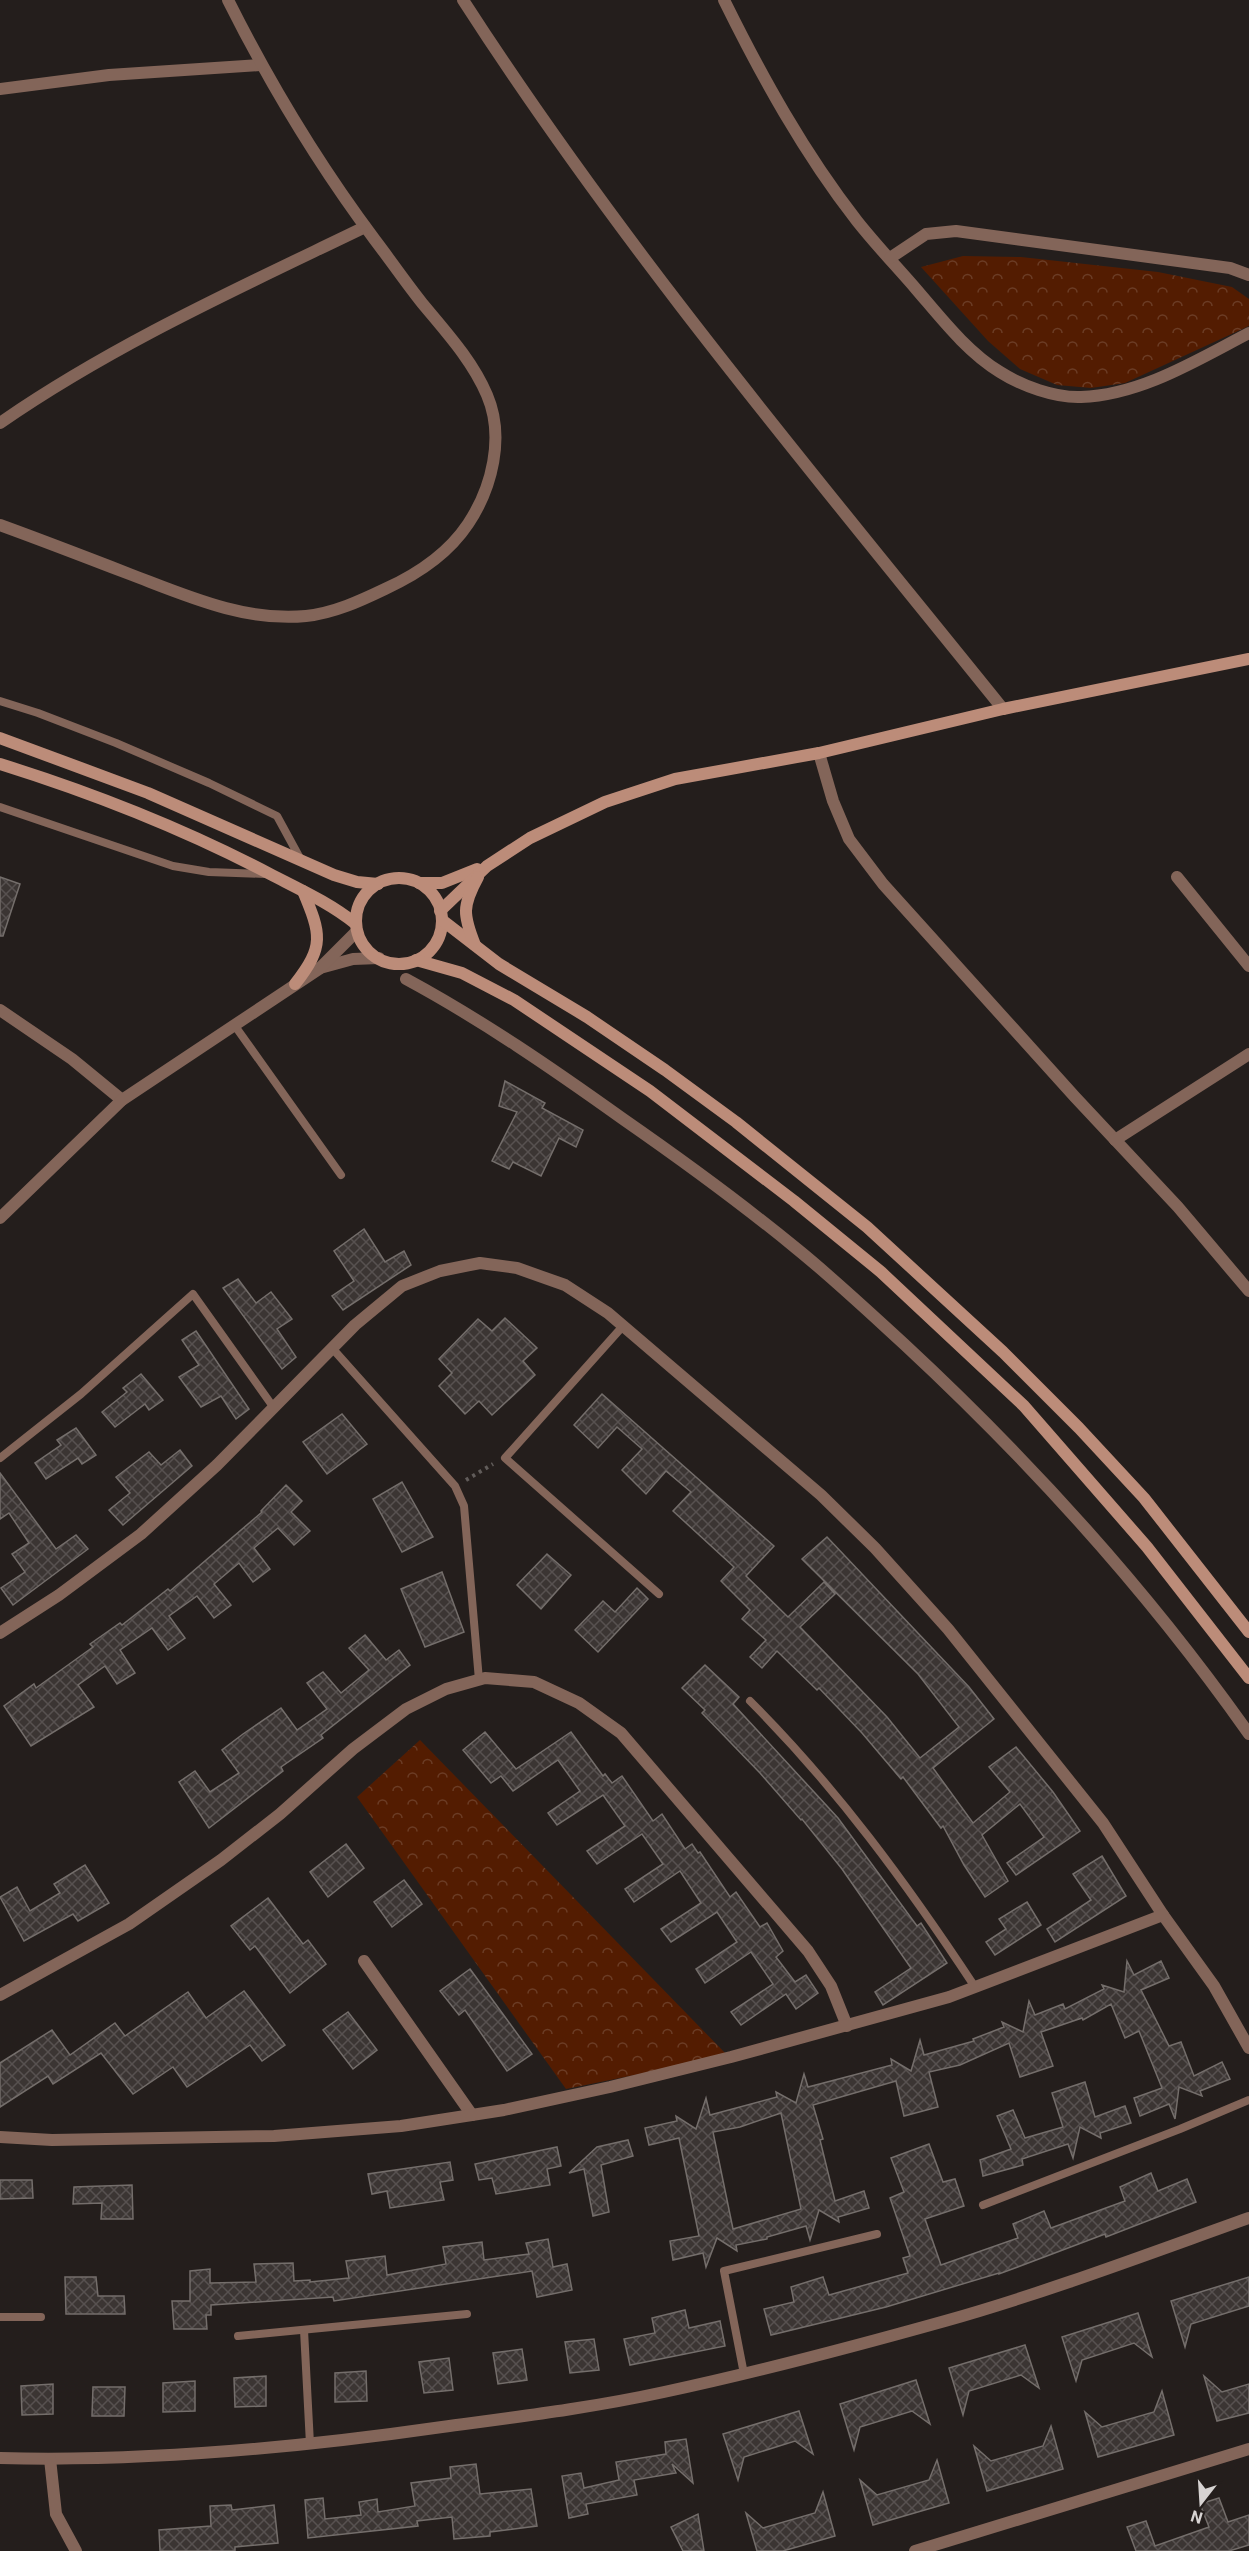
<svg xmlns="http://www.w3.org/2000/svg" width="1249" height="2551" font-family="Roboto,sans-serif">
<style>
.forest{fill:url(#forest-crowns)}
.building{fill:url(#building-cross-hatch);stroke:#746e6b;stroke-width:1.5;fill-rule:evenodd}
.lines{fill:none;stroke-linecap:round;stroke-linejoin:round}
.path{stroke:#615c5a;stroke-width:4;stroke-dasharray:3 4.5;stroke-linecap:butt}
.lane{stroke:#836559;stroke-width:8}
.street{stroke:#836559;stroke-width:12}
.secondary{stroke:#bc8c79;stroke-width:12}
</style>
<defs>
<pattern id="forest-crowns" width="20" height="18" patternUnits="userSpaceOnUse" patternTransform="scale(1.5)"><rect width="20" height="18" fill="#531c01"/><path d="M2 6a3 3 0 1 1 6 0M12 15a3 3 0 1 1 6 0" fill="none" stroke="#6b3c25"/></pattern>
<pattern id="building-cross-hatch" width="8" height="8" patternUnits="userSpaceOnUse" patternTransform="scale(1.5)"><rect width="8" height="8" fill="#3b3533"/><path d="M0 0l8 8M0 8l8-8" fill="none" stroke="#575150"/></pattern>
</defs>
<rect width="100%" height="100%" fill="#241e1c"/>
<!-- forest -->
<g class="forest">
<path d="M963,256L1021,257L1158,272L1232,287L1249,299V326L1125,383L1091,388L1057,385L1020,369L988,341L921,267Z"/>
<path d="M420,1740L728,2056L566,2089L357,1797Z"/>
</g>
<!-- building -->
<g class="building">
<path d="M0,877L20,884L3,936H0Z"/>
<path d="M505,1081L545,1103L542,1108L583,1130L576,1147L559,1138L541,1176L513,1162L509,1169L492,1161L517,1112L499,1106Z"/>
<path d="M364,1229L385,1262L404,1251L411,1265L343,1310L332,1296L354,1281L334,1251Z"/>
<path d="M238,1279L256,1303L271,1292L292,1319L277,1329L296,1357L282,1369L223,1288Z"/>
<path d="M505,1318L537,1348L523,1361L535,1375L492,1415L479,1401L465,1414L439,1386L452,1373L439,1359L478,1319L492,1331Z"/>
<path d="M196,1331L249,1409L236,1419L221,1396L201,1407L179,1377L199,1365L182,1340Z"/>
<path d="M141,1374L163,1400L149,1410L145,1404L115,1427L102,1412L127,1392L123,1388Z"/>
<path d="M602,1394L774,1546L746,1576L788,1617L824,1582L835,1594L800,1627L887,1717L920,1758L959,1727L918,1674L802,1559L827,1537L969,1687L994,1719L933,1768L973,1823L1010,1792L989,1767L1016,1747L1053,1792L1080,1831L1016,1875L1007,1863L1044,1837L1020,1804L982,1835L1008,1881L985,1897L964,1865L943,1826L941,1828L903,1777L901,1779L862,1733L819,1688L817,1690L777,1651L762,1668L750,1657L766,1640L742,1619L750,1610L721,1581L734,1567L673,1511L691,1492L666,1471L646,1494L622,1470L642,1449L617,1427L598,1448L574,1425Z"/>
<path d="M342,1414L367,1444L327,1474L303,1442Z"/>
<path d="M76,1428L96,1455L82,1464L78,1458L46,1479L35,1463L61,1445L57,1440Z"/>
<path d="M180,1450L192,1466L123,1525L109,1510L130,1493L116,1477L149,1452L161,1465Z"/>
<path d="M0,1473L56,1549L76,1535L88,1549L13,1605L1,1588L25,1572L12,1554L29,1543L9,1513L0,1519Z"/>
<path d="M402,1482L433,1537L402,1552L373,1499Z"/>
<path d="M286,1485L302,1501L291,1512L310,1531L294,1545L278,1528L254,1548L270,1569L253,1582L239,1563L214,1584L231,1605L214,1618L197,1596L169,1616L185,1638L168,1650L152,1628L120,1650L135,1673L117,1684L105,1666L78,1685L94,1707L31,1746L4,1706L34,1684L36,1688L93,1647L90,1644L120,1623L122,1625L168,1589L170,1591L262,1512L261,1511Z"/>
<path d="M547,1554L571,1575L541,1609L517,1585Z"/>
<path d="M442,1572L464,1632L425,1647L401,1589Z"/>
<path d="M637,1588L648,1599L598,1652L575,1630L603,1601L615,1612Z"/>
<path d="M365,1635L386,1660L399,1650L410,1665L321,1735L323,1738L281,1767L283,1771L209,1828L179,1782L195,1771L210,1792L239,1773L222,1750L243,1734L281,1708L297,1730L327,1709L307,1683L323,1672L341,1693L369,1670L349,1648Z"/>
<path d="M705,1665L739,1697L733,1704L838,1818L917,1926L921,1923L947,1963L883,2005L875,1992L911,1968L842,1869L802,1819L801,1820L760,1773L702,1713L705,1710L682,1688Z"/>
<path d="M485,1732L516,1769L571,1732L603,1776L605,1774L612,1783L622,1776L653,1821L662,1814L685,1849L692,1844L698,1853L700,1852L730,1897L736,1892L760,1927L767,1923L783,1951L776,1957L795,1982L806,1975L818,1993L796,2009L786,1994L741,2025L731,2012L773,1984L751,1952L705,1983L696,1969L737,1942L717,1912L671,1942L661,1929L701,1903L680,1871L634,1902L625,1889L663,1864L642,1834L597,1864L587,1851L625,1826L603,1795L557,1825L548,1813L580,1791L558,1760L513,1791L501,1776L491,1783L463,1750Z"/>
<path d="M346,1844L364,1868L328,1897L310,1872Z"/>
<path d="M1102,1856L1126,1896L1055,1942L1047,1929L1091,1900L1073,1874Z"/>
<path d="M85,1865L109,1903L78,1921L73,1914L24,1941L0,1897L17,1887L30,1911L60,1893L54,1884Z"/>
<path d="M404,1880L422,1904L392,1927L374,1902Z"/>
<path d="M268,1898L303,1944L308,1940L326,1964L290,1993L255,1946L250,1950L231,1926Z"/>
<path d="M1027,1902L1041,1925L995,1955L986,1942L1006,1929L999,1919Z"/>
<path d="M1127,1961L1134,1975L1161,1961L1169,1978L1141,1990L1169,2046L1181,2042L1194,2076L1222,2062L1230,2079L1200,2091L1202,2096L1179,2087L1175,2119L1169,2104L1140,2116L1134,2098L1162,2088L1139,2031L1125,2038L1111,2004L1083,2020L1082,2018L1041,2032L1053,2066L1020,2077L1009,2043L960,2065L929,2072L938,2107L904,2116L896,2081L813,2105L823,2139L820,2140L835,2201L864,2191L869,2208L838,2217L839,2222L819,2210L810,2240L806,2226L767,2237V2239L736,2245L737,2251L717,2238L706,2267L703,2253L673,2260L670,2241L699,2236L679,2138L649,2145L645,2128L677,2121L676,2116L696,2129L706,2098L710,2115L777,2097L776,2092L796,2103L804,2074L808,2087L892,2065L891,2059L911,2071L920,2040L924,2055L974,2041L973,2039L1004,2027L1002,2022L1023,2032L1029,2001L1035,2015L1063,2004L1065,2009L1104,1989L1102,1985L1124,1992ZM781,2113L801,2209L733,2229L713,2132L740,2127Z"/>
<path d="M470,1969L532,2054L507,2071L465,2010L459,2015L440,1991Z"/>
<path d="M244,1991L285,2045L262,2061L250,2045L187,2087L173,2067L133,2094L101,2053L53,2084L48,2076L0,2107V2063L52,2030L70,2055L115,2023L125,2036L188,1992L206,2018Z"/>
<path d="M348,2012L377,2050L353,2069L323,2030Z"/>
<path d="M1085,2082L1095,2117L1125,2106L1131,2123L1100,2133L1101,2138L1080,2127L1073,2158L1068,2144L1022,2159L1023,2165L983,2176L980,2160L1011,2149L997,2116L1013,2110L1025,2138L1063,2127L1052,2093Z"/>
<path d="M628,2140L633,2156L601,2165L609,2212L593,2216L584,2169L569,2173L597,2147Z"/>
<path d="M929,2144L943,2182L955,2179L964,2206L925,2219L941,2265L1018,2238L1013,2224L1044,2211L1051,2228L1125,2201L1120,2187L1151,2173L1158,2191L1187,2179L1196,2202L1106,2237L1105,2234L999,2274V2273L886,2307L771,2335L764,2309L794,2302L791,2287L823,2277L829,2295L908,2273L903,2258L910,2256L890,2198L904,2192L891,2158Z"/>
<path d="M557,2147L561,2166L547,2169L550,2185L496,2194L492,2178L479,2180L475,2164Z"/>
<path d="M450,2162L453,2180L440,2182L444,2200L390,2208L387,2191L372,2194L368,2174Z"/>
<path d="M0,2180H32L33,2198L0,2199Z"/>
<path d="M132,2185L133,2219H101L102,2203L73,2204L74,2187Z"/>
<path d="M548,2239L553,2267L567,2264L572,2290L537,2297L532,2271L334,2301L333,2297L211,2305V2315H206L207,2329H174L172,2301H190V2271L210,2269V2283L256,2282L254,2264L293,2263L294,2281L310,2280V2282L349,2278L346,2261L385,2256L387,2275L446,2264L443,2247L482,2242L484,2260L529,2254L526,2243Z"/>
<path d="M65,2277H96L98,2296H124L125,2314H66Z"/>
<path d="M1249,2277V2306L1191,2324L1185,2347L1171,2301Z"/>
<path d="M685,2310L689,2328L720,2321L725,2346L630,2365L624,2339L655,2333L652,2318Z"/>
<path d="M1138,2313L1152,2357L1134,2343L1082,2360L1076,2381L1062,2337Z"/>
<path d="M594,2339L599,2370L570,2373L565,2342Z"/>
<path d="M1025,2345L1039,2388L1021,2375L969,2391L963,2415L949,2368Z"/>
<path d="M522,2349L527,2380L498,2384L493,2353Z"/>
<path d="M449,2358L453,2390L424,2393L419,2362Z"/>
<path d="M366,2371L367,2401L335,2402V2373Z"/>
<path d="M266,2376V2406L235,2407L234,2378Z"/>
<path d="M1204,2376L1222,2392L1249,2384V2413L1217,2421Z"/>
<path d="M916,2380L930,2424L912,2411L860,2427L854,2450L840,2404Z"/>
<path d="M195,2381V2411L163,2412V2383Z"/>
<path d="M53,2384V2414L22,2415L21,2386Z"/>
<path d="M93,2387H125L124,2416H92Z"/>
<path d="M1162,2391L1174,2435L1098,2457L1085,2412L1102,2427L1154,2412Z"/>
<path d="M799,2411L813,2454L795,2441L744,2457L738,2480L723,2434Z"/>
<path d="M1051,2426L1063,2469L987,2491L974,2446L991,2461L1043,2446Z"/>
<path d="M686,2439L693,2483L672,2464L676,2473L634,2480L637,2495L586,2504L588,2514L569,2518L562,2476L581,2473L584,2488L619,2480L616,2462L666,2454L665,2442Z"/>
<path d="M937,2460L949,2503L873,2525L860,2480L877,2495L929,2480Z"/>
<path d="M476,2464L480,2494L531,2489L537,2526L490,2532V2536L454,2539L452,2517L417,2521L418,2526L308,2538L305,2500L323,2498L325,2519L361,2515L359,2502L377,2499L378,2512L415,2506L411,2483L451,2478L450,2467Z"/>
<path d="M823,2492L835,2536L783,2551H757L746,2513L763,2528L815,2513Z"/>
<path d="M1219,2498L1228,2522L1249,2515V2545L1229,2551H1136L1127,2527L1146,2521L1155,2546L1209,2527L1200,2504Z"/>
<path d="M231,2505L232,2510L274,2505L278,2543L235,2547V2551H160L159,2530L211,2526L210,2506Z"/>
<path d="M698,2514L704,2551H683L671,2527Z"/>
</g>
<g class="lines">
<!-- path -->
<path class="path" d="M466,1480L493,1464"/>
<!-- lane -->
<g class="lane">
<path d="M0,701L38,713L116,743L209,783L277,816L301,860"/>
<path d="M0,807L173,866L209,872L265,874"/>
<path d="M235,1026L341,1175"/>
<path d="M623,1326L505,1458L659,1594"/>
<path d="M332,1348L455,1486L464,1506L479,1680"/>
<path d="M0,1458L81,1394L193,1294L274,1408"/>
<path d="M750,1701C837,1788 907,1884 975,1987"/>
<path d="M983,2205L1180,2129L1249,2100"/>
<path d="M0,2317H41"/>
<path d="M304,2330L310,2444"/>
<path d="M238,2336L467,2314"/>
<path d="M744,2374L724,2271L877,2234"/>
</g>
<!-- street -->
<g class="street">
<path d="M463,0C624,250 817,478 1003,709"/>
<path d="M724,0C762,77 804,153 857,221C876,245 897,267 916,289C941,318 967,352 1000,372C1022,386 1055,398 1081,397C1141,395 1197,360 1249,333"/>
<path d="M0,89L109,75L260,65"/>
<path d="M890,258L926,234L956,231L1230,268L1249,275"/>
<path d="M0,423C114,344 241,287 365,227"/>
<path d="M0,525C44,541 88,558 132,575C187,596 245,622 306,616C334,613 360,601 385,589C418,574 448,554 468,524C492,488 505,437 487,395C472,360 446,332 422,303C406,283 391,261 375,240C319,165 270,84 228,0"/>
<path d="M819,753L833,801L849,839L883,884L1075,1097L1178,1207L1249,1291"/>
<path d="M1177,877L1249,966"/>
<path d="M320,968L353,959L379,958"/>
<path d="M406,979C482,1020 553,1069 623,1119C682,1160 741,1203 797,1249C834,1279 869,1312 904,1344C1031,1462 1149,1592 1249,1734"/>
<path d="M0,1010L72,1059L122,1100"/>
<path d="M1115,1140L1249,1054"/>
<path d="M0,1218L122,1100L319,969L357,931"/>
<path d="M0,1633L59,1595L141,1534L217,1465L355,1325L402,1286L440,1271L480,1263L517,1268L565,1285L608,1313L821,1495L875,1548L948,1629L1103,1823L1163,1915L1214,1986L1249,2048"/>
<path d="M364,1961L472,2115"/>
<path d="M0,1995L129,1924L221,1860L280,1814L353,1749L406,1709L446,1689L485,1678L534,1682L579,1703L621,1733L808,1951L831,1986L847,2026"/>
<path d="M0,2137L52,2140L274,2136L401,2126L504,2110L610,2087L731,2057L949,1997L1163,1915"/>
<path d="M0,2458C148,2462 296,2448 442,2427C516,2417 591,2408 664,2392C758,2372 852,2347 945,2321C1048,2292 1148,2254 1249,2218"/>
<path d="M50,2459L56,2514L76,2551"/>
<path d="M915,2551L1249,2449"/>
</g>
<!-- secondary -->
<g class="secondary">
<path d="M0,738L148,793L334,875L357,882L378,884"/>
<path d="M0,764C93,793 184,829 270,874C299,889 330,903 356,924"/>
<circle cx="399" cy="921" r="43"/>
<path d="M419,883H442L477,869"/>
<path d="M440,911L487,866L530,838L605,802L675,779L819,753L1003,709L1249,659"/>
<path d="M442,920L499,964L587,1017L665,1070L736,1122L867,1227L1003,1352L1079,1428L1144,1498L1249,1632"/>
<path d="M475,945C463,915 462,906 478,877"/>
<path d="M416,960L462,973L514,1000L650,1091L794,1201L881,1272L1024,1406L1147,1547L1249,1678"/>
<path d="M295,984C325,946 321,934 303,891"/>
</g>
</g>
<!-- north arrow -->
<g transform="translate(1201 2503) rotate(197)" stroke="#241e1c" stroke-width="4.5" paint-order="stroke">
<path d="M0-4.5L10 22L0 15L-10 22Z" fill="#d7d3d2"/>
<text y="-9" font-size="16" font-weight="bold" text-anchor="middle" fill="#d7d3d2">N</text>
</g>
</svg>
